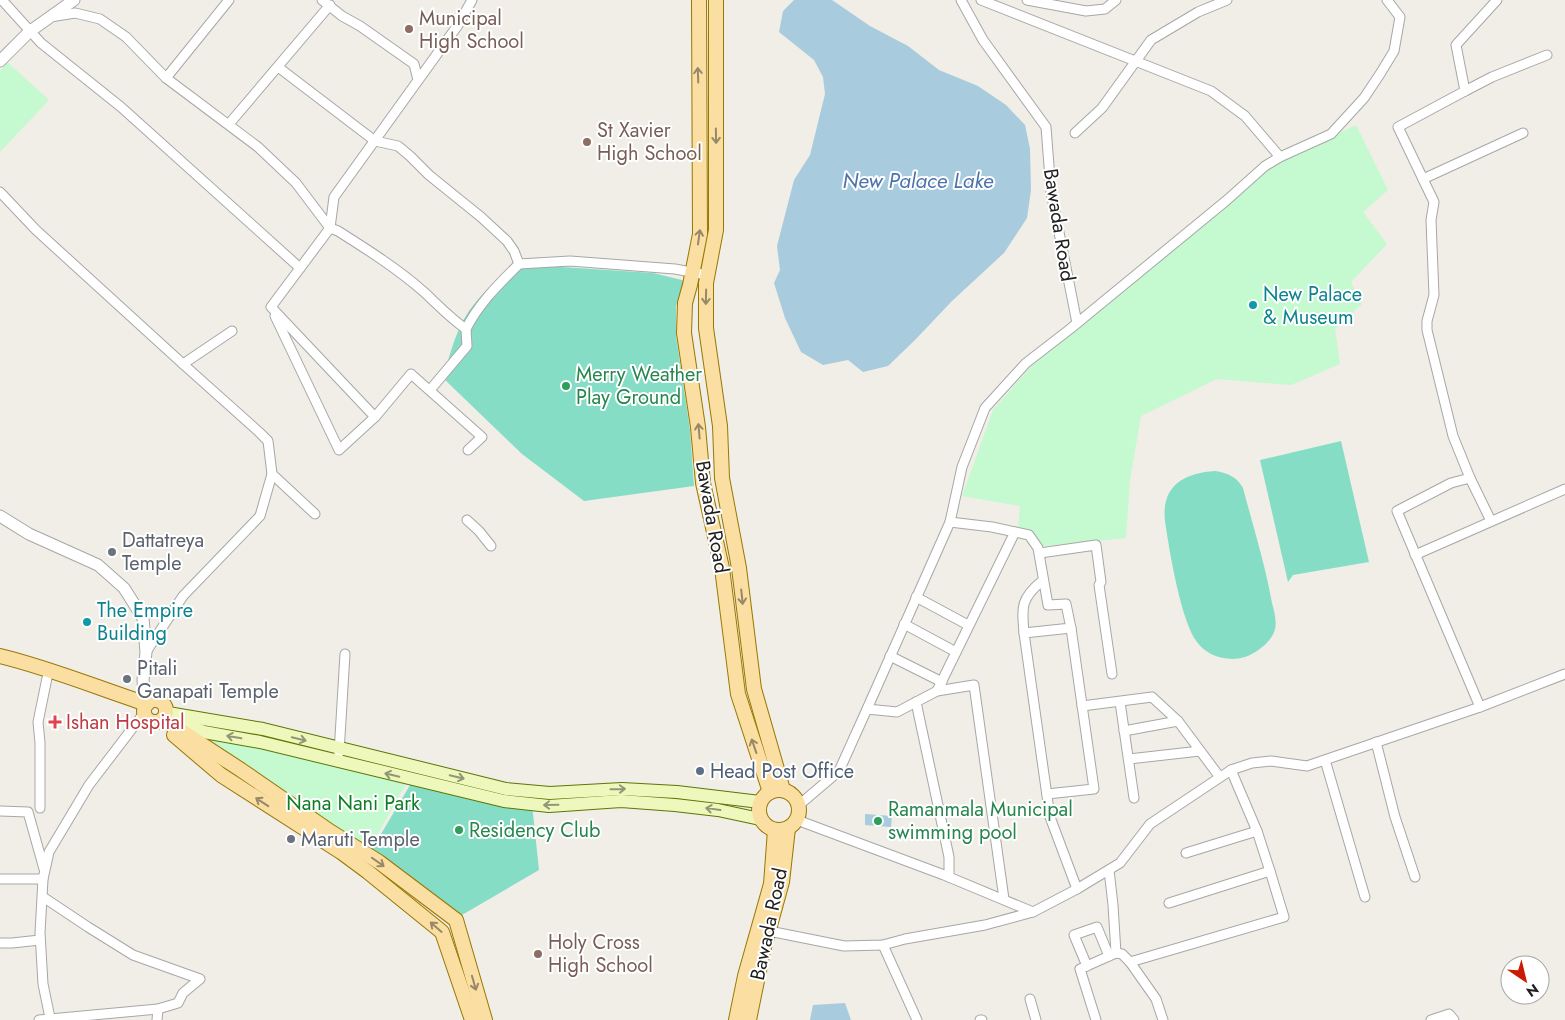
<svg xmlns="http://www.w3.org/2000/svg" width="1565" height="1020" font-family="Jost,sans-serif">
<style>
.park{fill:#c5f9cf}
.pitch{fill:#86ddc6}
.water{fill:#a8cbdd}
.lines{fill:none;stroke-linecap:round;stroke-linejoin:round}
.minor-casing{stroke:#a7a7a7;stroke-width:11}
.tertiary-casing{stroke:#a7a7a7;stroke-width:13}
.secondary-casing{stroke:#5d7607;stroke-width:14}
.primary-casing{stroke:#987803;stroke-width:16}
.minor{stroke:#fff;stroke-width:9}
.tertiary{stroke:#fff;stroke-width:11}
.secondary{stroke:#eef8bc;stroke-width:12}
.primary{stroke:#fadea2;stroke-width:14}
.oneway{stroke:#988868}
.oneway2{stroke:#919776}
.education-dot{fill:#8d6e63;stroke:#fff;stroke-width:2}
.culture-dot{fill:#0f9aa8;stroke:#fff;stroke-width:2}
.leisure-dot{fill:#2e9e5b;stroke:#fff;stroke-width:2}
.worship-dot{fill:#6b7280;stroke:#fff;stroke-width:2}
.health-dot{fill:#e0444e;stroke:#fff;stroke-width:2}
.service-dot{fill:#5c6f8a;stroke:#fff;stroke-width:2}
.labels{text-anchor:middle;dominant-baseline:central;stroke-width:4;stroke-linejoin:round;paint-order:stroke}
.education-label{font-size:20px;fill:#785e54;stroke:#fff;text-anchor:start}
.street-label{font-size:20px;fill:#202020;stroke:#fff}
.culture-label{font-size:20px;fill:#0d838f;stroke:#fff;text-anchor:start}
.leisure-label{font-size:20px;fill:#27864d;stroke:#fff;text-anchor:start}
.worship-label{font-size:20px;fill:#5b616d;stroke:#fff;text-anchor:start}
.health-label{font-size:20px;fill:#be3a42;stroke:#fff;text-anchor:start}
.service-label{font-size:20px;fill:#4e5e75;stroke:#fff;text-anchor:start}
.park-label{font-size:20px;fill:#0e7d24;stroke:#fff}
.water-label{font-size:21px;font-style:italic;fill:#4d73ae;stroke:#fff}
</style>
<rect width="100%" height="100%" fill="#f0eee6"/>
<!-- park -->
<g class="park">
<path d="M7,62L49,100L0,152V71Z"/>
<path d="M1356,125L1388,190L1363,212L1387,244L1351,282L1362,304L1335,329L1340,364L1291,385L1217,379L1141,416L1130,480L1126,538L1044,546L1032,532L1018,529L1020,506L962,496L993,410L1035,362L1274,165Z"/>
<path d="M167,719L409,779L366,854Z"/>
</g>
<!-- pitch -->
<g class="pitch">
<path d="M547,266L653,273L686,281L676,306V336L690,430L694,486L584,501L522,454L443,378C449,358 454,337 464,319C475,299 495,282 511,267Z"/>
<path d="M1341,441L1369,562L1293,575L1288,582L1260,460Z"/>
<path d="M1215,471C1228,473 1237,477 1243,488C1253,526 1265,564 1272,603C1274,611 1277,621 1275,629C1272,642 1256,653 1245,657C1228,662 1208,657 1197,642C1181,622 1169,549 1165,521C1161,486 1184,473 1215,471Z"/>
<path d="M413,780L532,804L539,870L455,919L368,856Z"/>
</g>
<!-- water -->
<g class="water">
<path d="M794,0H832L870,26L908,46L939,70L978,86L1006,105L1025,125L1030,149L1031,190L1027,218L1004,253L952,301L915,340L888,366L863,372L848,360L823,365L801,352L785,318L774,283L780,270L777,246L794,180L810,155L825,94L823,77L814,60L779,32L783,11Z"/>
<path d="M865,814L892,816L891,827L865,825Z"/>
<path d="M845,1003L851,1020H810L813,1005Z"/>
</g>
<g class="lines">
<defs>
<g id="minor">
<path d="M2,0L41,43L121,107L300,268"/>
<path d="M322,0L342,16L360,26L414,64L418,80"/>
<path d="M961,0L983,40L1046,127L1051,192L1077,323"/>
<path d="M981,0L1211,91L1245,116L1280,157"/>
<path d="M1027,0L1086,11L1105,9L1116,0"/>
<path d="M50,17L75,13L100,19L126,37L166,78L258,147L296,183L330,228L338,231C368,250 398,269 424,292C438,305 450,318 466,329C479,303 499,284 519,264L570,261L675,269L707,275"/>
<path d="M278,67L375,141L398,146L410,156L429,175L481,217L507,241L514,251L519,264"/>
<path d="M166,78L229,0"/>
<path d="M1465,91L1492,77L1547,55"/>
<path d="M229,124L330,5"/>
<path d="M1075,133L1102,108L1151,40L1198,12L1227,0"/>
<path d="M1423,179L1523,133"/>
<path d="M0,192L36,230L183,364"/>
<path d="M275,316L339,450L375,417L411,374L482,437L468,450"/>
<path d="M430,390L467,346L466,329"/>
<path d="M375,417L271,307L330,228L334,197L458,25L472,0"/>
<path d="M272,474L315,514"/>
<path d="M1470,478L1491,521"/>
<path d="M467,520L479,531L491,546"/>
<path d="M950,522L962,467L985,408L1026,363L1070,329L1227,200L1265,166L1280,157L1331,134L1364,98L1380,74L1394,51L1400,17L1387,0"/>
<path d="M1040,553L1096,545L1101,582L1099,585L1112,674"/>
<path d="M1415,555L1565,489"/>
<path d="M916,597L968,625"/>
<path d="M904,624L956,652"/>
<path d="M1024,633C1022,608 1020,599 1042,581"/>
<path d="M146,652L183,596L260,516L272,474L268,441L259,432L183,364L232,331"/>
<path d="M890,656L942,682"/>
<path d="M937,691L1015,532"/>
<path d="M916,702L949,857V877"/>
<path d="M1120,702L1134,798"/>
<path d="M1082,706L1152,697L1178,721L1219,776"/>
<path d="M1480,707L1397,511L1451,483L1470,478L1453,436L1427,330V321L1434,295L1431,220L1434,202L1398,127L1465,91L1456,45L1497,0"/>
<path d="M867,709L950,522L992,527L1029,535L1038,548L1048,605L1066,604L1071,628L1024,633L1050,817L1077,889"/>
<path d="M1124,731L1178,721"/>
<path d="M1376,742L1395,817L1415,877"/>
<path d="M339,753L345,654"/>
<path d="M1129,759L1200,751"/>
<path d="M1325,760L1365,897"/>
<path d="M1231,770L1257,831L1270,871"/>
<path d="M1047,794L1094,789L1071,628"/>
<path d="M799,805L839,771L867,709L897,712L937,691L974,685L1004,899"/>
<path d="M40,808V743L38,722L47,678"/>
<path d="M0,811L28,812L44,869"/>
<path d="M797,820L944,875L1033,912L1077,889L1120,863L1150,824L1231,770L1252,763L1271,761L1307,766L1480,707L1565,674"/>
<path d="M1186,853L1257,831"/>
<path d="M1109,870L1113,905L1116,953"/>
<path d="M0,879H43"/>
<path d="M769,931L844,946L883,945L905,939L985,925L1033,912"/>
<path d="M0,943H12L40,940"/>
<path d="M883,945L917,1020"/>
<path d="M1130,962L1156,999L1163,1020"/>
<path d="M1087,966L1074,935L1097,927L1109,956"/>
<path d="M1030,999L1036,1020"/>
<path d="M50,1018L43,984L40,933L43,879L49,852L89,785L144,713"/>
<path d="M39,1020L158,1009L178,1003L183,993L200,979L133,955L88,927L43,897"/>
<path d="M157,1020L158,1009"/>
<path d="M980,1020H982"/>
<path d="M1096,1020L1080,969L1116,953L1122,954L1130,962L1284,917L1270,871L1169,903"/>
<path d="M1431,1020L1449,1014L1454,1020"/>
</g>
<g id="tertiary">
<path d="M0,61L29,32L74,0"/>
<path d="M0,516L29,534L98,565L124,588L143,618L146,652L143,680L144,693L152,701"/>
</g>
<g id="secondary">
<path d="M168,713L263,729L506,789L550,793L622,789L677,792L760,802"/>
<path d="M170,720L204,732L260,742L504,801L549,806L621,801L675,805L718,810L760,819"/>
</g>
<g id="primary">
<path d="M699,0L700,234L690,285L685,303L684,333L698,427L703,483L722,568L738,694L770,792"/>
<path d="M716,0V230L706,283V328L720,426L722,478L739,568L754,689L783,790"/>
<path d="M0,656C50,668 98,688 147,704"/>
<circle cx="155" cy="711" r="11"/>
<path d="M163,719L241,770L331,832L379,862L456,920L485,1020"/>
<path d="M174,735L221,775L341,852L368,872L442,932L472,1020"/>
<circle cx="779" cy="810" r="20"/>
<path d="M736,1020L745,976L771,884L775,830"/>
<path d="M749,1020L763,951L782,882L788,828"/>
</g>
</defs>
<!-- minor casing -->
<use href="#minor" class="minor-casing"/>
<!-- tertiary casing -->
<use href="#tertiary" class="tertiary-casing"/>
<!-- secondary casing -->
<use href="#secondary" class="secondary-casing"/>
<!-- primary casing -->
<use href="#primary" class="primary-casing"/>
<!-- minor -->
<use href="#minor" class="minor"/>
<!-- tertiary -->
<use href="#tertiary" class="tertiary"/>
<!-- secondary -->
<use href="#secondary" class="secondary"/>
<!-- primary -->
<use href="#primary" class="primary"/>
</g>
<!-- one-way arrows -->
<defs><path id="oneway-shaft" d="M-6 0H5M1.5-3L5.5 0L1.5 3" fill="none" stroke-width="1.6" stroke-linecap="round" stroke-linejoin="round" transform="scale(1.25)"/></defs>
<g class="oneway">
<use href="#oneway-shaft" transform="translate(698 75) rotate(-92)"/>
<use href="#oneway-shaft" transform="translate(716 136) rotate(89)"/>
<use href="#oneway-shaft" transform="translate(699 237) rotate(-82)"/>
<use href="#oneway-shaft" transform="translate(706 297) rotate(91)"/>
<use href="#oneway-shaft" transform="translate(699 431) rotate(-95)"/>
<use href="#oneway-shaft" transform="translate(742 597) rotate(84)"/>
<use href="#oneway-shaft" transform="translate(754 746) rotate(-109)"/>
<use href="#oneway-shaft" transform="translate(262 802) rotate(-147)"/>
<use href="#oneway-shaft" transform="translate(378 862) rotate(35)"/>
<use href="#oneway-shaft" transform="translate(436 927) rotate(-139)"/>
<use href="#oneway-shaft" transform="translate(474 983) rotate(74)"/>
</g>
<g class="oneway2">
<use href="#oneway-shaft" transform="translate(234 737) rotate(-170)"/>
<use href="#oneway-shaft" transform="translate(299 739) rotate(14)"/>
<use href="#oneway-shaft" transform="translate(392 775) rotate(-167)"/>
<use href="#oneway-shaft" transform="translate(457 777) rotate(13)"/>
<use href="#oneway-shaft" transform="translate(618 789) rotate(-1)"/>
<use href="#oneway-shaft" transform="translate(551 805) rotate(179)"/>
<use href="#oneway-shaft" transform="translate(713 809) rotate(-172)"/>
</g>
<!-- markers -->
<g class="education-dot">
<circle cx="409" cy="29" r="5"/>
<circle cx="587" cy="142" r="5"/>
<circle cx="538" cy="954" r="5"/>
</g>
<g class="culture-dot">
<circle cx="1253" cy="305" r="5"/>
<circle cx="87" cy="622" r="5"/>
</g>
<g class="leisure-dot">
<circle cx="566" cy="386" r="5"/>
<circle cx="878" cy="821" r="5"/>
<circle cx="459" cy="830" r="5"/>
</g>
<g class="worship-dot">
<circle cx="112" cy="552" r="5"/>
<circle cx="127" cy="679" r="5"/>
<circle cx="291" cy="839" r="5"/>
</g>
<path class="health-dot" d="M52.5 714.5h5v5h5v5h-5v5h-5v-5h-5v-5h5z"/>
<circle class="service-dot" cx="700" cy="771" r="5"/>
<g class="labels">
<!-- education labels -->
<g class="education-label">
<text x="419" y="18">Municipal<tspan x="419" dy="23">High School</tspan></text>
<text x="597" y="130">St Xavier<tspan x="597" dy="23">High School</tspan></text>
<text x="548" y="942">Holy Cross<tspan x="548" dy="23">High School</tspan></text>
</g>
<!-- street labels -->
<g class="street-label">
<text transform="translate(1059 225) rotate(81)">Bawada Road</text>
<text transform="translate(712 517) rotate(80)">Bawada Road</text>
<text transform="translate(769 924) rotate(-78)">Bawada Road</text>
</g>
<!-- culture labels -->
<g class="culture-label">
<text x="1263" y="294">New Palace<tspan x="1263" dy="23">&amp; Museum</tspan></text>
<text x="97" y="610">The Empire<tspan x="97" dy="23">Building</tspan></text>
</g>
<!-- leisure labels -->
<g class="leisure-label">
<text x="576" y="374">Merry Weather<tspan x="576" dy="23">Play Ground</tspan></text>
<text x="888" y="809">Ramanmala Municipal<tspan x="888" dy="23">swimming pool</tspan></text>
<text x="469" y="830">Residency Club</text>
</g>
<!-- worship labels -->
<g class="worship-label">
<text x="122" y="540">Dattatreya<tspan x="122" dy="23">Temple</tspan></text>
<text x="137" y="668">Pitali<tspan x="137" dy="23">Ganapati Temple</tspan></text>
<text x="301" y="839">Maruti Temple</text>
</g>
<!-- health labels -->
<g class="health-label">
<text x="66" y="722">Ishan Hospital</text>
</g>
<!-- service labels -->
<g class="service-label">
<text x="710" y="771">Head Post Office</text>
</g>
<!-- park labels -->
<g class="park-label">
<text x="353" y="803">Nana Nani Park</text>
</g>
<!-- water labels -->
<g class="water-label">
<text x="918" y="181">New Palace Lake</text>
</g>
</g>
<!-- north arrow -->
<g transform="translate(1525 980) rotate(145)"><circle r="24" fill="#ffffff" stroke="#a6a6a6"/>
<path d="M0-4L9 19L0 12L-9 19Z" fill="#cb1b04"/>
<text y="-8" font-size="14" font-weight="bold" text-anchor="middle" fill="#202020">N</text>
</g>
</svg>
